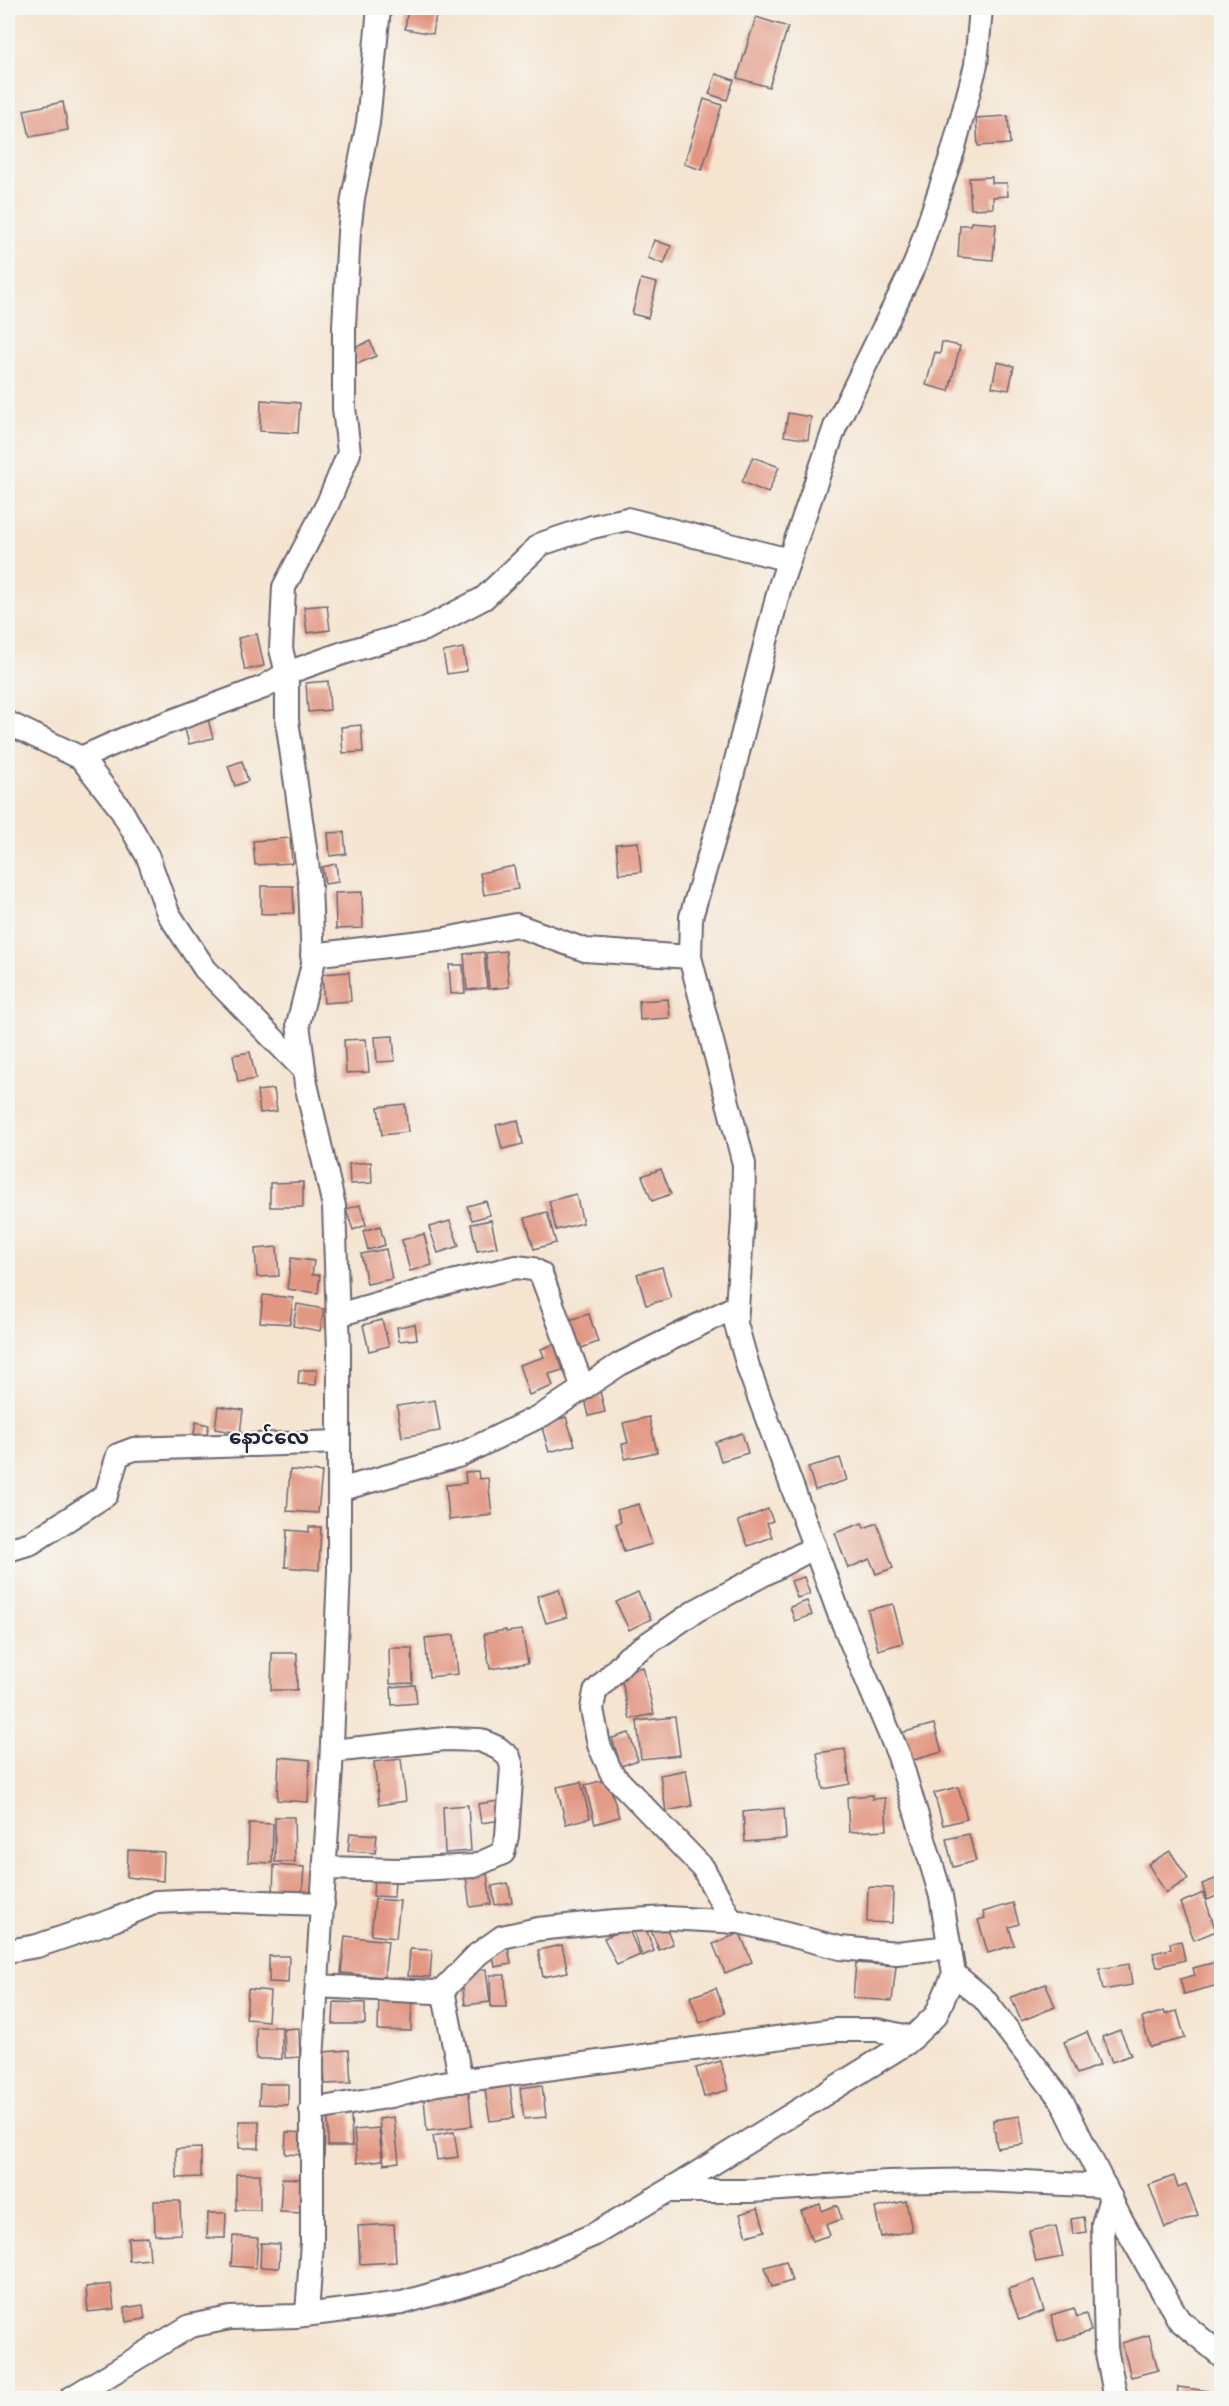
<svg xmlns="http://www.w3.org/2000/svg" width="1229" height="2406" font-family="'Patrick Hand','Noto Sans Myanmar',sans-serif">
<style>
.building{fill:#e29782}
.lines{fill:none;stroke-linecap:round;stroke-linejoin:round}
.minor-casing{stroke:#6c666f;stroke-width:26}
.minor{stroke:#fff;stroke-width:22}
.labels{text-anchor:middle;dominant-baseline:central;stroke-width:4.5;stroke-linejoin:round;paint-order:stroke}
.quarter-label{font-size:20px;font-weight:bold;fill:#22223b;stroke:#f6f6f2}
</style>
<rect width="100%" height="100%" fill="#f6f6f2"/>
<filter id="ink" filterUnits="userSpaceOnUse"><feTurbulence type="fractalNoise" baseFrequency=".0167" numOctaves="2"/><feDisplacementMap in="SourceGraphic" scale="12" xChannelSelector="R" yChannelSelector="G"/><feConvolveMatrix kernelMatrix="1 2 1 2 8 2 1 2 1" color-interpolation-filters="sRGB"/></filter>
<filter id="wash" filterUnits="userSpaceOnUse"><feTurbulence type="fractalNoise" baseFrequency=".008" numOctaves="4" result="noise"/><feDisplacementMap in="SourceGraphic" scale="24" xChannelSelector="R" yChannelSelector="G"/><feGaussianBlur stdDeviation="1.35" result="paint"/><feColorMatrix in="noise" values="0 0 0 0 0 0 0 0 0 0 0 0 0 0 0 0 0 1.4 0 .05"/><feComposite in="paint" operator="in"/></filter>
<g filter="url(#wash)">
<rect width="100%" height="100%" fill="#f5e4d0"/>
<g id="blocks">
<!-- building -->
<g class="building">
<path d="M408,8H437L433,34L405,29Z"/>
<path d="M756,17L788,27L769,87L737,78Z"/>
<path d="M716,74L734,80L727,100L709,94Z"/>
<path d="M704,99L722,105L702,170L684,164Z"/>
<path d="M63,102L68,130L30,137L24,110Z"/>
<path d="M1008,116L1010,144L978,146L976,118Z"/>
<path d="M992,177V183H1007L1008,196L993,197V208L971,209L969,178Z"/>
<path d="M971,222L996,224L993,260L958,257L960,225H970Z"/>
<path d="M654,240L671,246L664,264L648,258Z"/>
<path d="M641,279L657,283L648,318L632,314Z"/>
<path d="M370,341L376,356L357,364L352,349Z"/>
<path d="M942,342L960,346L949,391L926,385L935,352L940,354Z"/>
<path d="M997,362L1014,366L1009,390L992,387Z"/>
<path d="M261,400L300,403L298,433L260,431Z"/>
<path d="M788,413L811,417L808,440L784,436Z"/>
<path d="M753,457L779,467L768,493L742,482Z"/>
<path d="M327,605L330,630L307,633L304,607Z"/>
<path d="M257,634L264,666L245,670L238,638Z"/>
<path d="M463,648L467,671L447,674L443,652Z"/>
<path d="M328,681L330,710L308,712L306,683Z"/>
<path d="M207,716L213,738L189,744L183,722Z"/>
<path d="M361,725L363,752L343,753L341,727Z"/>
<path d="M242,761L248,781L235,786L228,766Z"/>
<path d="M344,832L346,854L330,856L328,833Z"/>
<path d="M290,838L292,863L255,865L253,841Z"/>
<path d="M638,842L641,872L619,874L616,844Z"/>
<path d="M336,864L338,882L325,884L322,867Z"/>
<path d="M514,866L518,889L484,895L480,873Z"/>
<path d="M261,886H293L294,913L261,914Z"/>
<path d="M362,892L363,928L336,929L335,893Z"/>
<path d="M506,951L509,987L489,989L486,953Z"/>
<path d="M484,952L487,988L467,990L464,954Z"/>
<path d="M449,965H463L465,993L451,994Z"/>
<path d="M349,972L351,1001L324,1003L322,974Z"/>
<path d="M668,999L670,1018L640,1020L639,1001Z"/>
<path d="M393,1036L395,1061L377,1062L375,1037Z"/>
<path d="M366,1039L369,1072L346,1073L344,1040Z"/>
<path d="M250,1052L256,1079L238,1082L233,1055Z"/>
<path d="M274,1089L277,1111L260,1113L257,1091Z"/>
<path d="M405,1104L408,1132L382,1135L378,1107Z"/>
<path d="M518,1120L523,1144L502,1149L496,1125Z"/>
<path d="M371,1162L372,1183L350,1184L349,1164Z"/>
<path d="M661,1169L671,1194L652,1201L642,1176Z"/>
<path d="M303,1182V1207H270V1183Z"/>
<path d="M576,1194L583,1223L556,1230L549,1201Z"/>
<path d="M486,1201L490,1215L472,1220L467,1206Z"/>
<path d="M360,1205L366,1225L353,1230L346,1209Z"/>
<path d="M547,1212L556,1243L534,1249L525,1218Z"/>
<path d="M491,1220L497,1247L477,1251L471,1224Z"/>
<path d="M450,1221L459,1246L438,1253L429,1227Z"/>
<path d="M380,1226L385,1245L368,1250L363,1231Z"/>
<path d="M424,1234L432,1265L410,1271L402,1240Z"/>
<path d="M277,1247L279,1276L257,1277L255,1249Z"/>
<path d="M386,1249L392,1279L367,1284L361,1254Z"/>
<path d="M291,1258L314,1261L312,1275H320L318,1293L287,1289Z"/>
<path d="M662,1267L671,1298L646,1305L637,1274Z"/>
<path d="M263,1295L293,1298L290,1324L260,1322Z"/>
<path d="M297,1304L324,1309L320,1331L293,1326Z"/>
<path d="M589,1314L598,1342L576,1350L566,1321Z"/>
<path d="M382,1320L389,1346L369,1351L363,1325Z"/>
<path d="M415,1324L417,1339L399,1341L397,1327Z"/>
<path d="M555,1344L563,1370L549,1374L553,1386L529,1395L519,1365L544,1357L541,1349Z"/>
<path d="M299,1370H317L316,1385L298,1384Z"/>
<path d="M600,1391L605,1412L589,1416L584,1395Z"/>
<path d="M435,1400L440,1431L402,1437L397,1406Z"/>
<path d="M218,1406L243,1410L240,1433L215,1429Z"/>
<path d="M566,1417L575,1445L549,1452L541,1424Z"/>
<path d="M649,1417L657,1452L625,1459L622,1444L628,1443L623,1423Z"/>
<path d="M196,1422L209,1425L205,1442L193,1439Z"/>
<path d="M742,1433L748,1453L721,1461L715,1442Z"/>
<path d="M840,1458L847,1480L815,1490L808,1467Z"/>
<path d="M290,1470L322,1472L318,1513L287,1511Z"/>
<path d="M478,1471L479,1479L488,1478L492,1515L449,1520L446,1485L466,1483L465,1472Z"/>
<path d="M639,1504L652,1544L624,1552L616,1524L621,1522L617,1510Z"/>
<path d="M768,1509L773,1521L767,1523L772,1537L748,1546L738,1521Z"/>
<path d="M862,1523L864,1528L877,1523L893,1568L876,1574L870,1559L848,1568L835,1533Z"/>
<path d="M309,1527H321L319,1570L285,1567L287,1530L309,1532Z"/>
<path d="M804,1577L810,1594L797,1598L791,1581Z"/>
<path d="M559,1589L567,1617L546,1623L537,1596Z"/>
<path d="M638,1592L651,1619L629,1630L616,1602Z"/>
<path d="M807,1601L812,1615L795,1621L790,1607Z"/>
<path d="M893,1604L903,1643L878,1650L868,1610Z"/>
<path d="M506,1630V1632L522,1630L528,1663L490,1669L484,1634Z"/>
<path d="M454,1635L458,1674L429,1677L425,1638Z"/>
<path d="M389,1648H412L413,1683L390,1684Z"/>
<path d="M272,1653H297V1690H271Z"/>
<path d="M643,1667L654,1714L630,1719L620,1672Z"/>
<path d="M415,1685L417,1703L392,1705L391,1687Z"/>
<path d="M675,1717L680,1755L641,1759L637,1721Z"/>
<path d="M934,1724L942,1752L910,1761L901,1733Z"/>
<path d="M629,1733L638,1760L621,1766L612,1738Z"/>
<path d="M845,1749L850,1784L823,1789L817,1753Z"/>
<path d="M279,1757L310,1760L308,1802L277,1800Z"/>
<path d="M401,1759L406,1801L379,1805L374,1762Z"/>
<path d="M686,1770L692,1806L666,1811L660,1775Z"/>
<path d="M608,1779L619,1817L595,1824L585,1785Z"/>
<path d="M581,1782L590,1818L566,1824L557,1787Z"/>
<path d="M958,1787L967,1819L943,1825L934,1793Z"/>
<path d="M872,1795V1799L885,1798L887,1830L849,1832L847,1797Z"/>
<path d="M499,1801L502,1820L481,1823L478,1804Z"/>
<path d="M468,1805L471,1851L445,1853L443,1807Z"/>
<path d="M784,1808L786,1839L745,1842L743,1812Z"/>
<path d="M275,1817H294L295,1862H275Z"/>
<path d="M249,1823L273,1824L272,1863L248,1862Z"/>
<path d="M350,1833L377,1835L375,1853L348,1851Z"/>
<path d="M969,1834L976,1861L953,1867L946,1839Z"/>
<path d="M128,1850L164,1852L163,1881L127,1877Z"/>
<path d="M1170,1851L1188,1879L1166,1893L1148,1864Z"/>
<path d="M274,1865L304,1867L302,1896L273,1894Z"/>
<path d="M487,1873L491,1904L470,1907L466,1876Z"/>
<path d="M374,1877L395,1878L394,1897L373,1896Z"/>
<path d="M1218,1878L1222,1894L1207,1900L1202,1884Z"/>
<path d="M508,1883L512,1902L495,1905L492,1886Z"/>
<path d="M868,1887L893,1888L892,1923L867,1922Z"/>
<path d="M1203,1893L1216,1931L1194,1940L1180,1903Z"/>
<path d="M375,1899L400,1901L396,1938L371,1935Z"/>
<path d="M1013,1903L1019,1924L1009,1927L1014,1945L988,1953L978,1920L985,1918L983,1912Z"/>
<path d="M664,1922L673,1944L659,1950L650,1928Z"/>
<path d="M645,1926L654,1951L642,1956L633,1930Z"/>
<path d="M628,1928L640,1955L617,1965L604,1938Z"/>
<path d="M740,1933L752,1962L725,1973L713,1944Z"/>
<path d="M345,1936L388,1941L384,1977L341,1973Z"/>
<path d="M1181,1941L1185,1960L1157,1967L1153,1953L1171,1949L1170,1943Z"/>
<path d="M562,1945L568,1972L543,1977L538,1950Z"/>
<path d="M508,1947L511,1964L495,1967L492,1950Z"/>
<path d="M410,1949L432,1950L430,1977L408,1976Z"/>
<path d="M269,1956H289L288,1983L269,1982Z"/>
<path d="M1220,1961L1222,1984L1184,1994L1180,1979L1195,1975L1193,1968Z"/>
<path d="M856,1963L896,1966L892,2001L853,1998Z"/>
<path d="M1129,1964L1132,1985L1103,1990L1099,1969Z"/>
<path d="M486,1969L490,2002L465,2005L461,1973Z"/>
<path d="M490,1975H505L506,2007H491Z"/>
<path d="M1046,1984L1055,2007L1021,2021L1011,1997Z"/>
<path d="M716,1988L725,2013L700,2023L690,1997Z"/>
<path d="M248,1989L270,1991L268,2021L246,2019Z"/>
<path d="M379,1994L412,1995L411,2031L378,2030Z"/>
<path d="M334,2002L365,2003V2024H333Z"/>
<path d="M1164,2011L1165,2014L1177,2011L1185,2038L1150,2047L1142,2018Z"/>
<rect x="256" y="2027" width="26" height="32"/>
<path d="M299,2028L300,2057L285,2058L284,2029Z"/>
<path d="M1120,2030L1131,2055L1112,2062L1102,2037Z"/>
<path d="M1087,2032L1100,2065L1077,2074L1064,2042Z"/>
<path d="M349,2050L351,2083L325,2084L323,2052Z"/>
<path d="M721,2061L728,2090L704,2097L696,2068Z"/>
<path d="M260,2084H288V2105L259,2104Z"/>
<path d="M468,2084L472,2126L427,2131L423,2088Z"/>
<path d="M542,2085L546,2117L524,2119L520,2088Z"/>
<path d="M510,2086L514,2118L490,2121L485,2090Z"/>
<path d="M328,2114H351L352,2146H328Z"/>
<path d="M1020,2116L1024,2144L997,2148L993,2120Z"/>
<path d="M394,2117L399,2162L384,2164L379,2119Z"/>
<rect x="239" y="2121" width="20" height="27"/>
<path d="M379,2128L382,2160L357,2163L354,2130Z"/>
<path d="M286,2132L306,2133L305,2155L285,2154Z"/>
<path d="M454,2132L458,2157L437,2160L433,2136Z"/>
<path d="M201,2148V2177L177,2178L176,2149Z"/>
<rect x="236" y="2174" width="24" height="36"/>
<path d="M1174,2176L1178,2187L1186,2184L1198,2215L1165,2228L1149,2185Z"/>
<path d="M282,2178L303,2179L302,2213L280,2212Z"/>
<path d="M154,2201H180L181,2234L155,2235Z"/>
<path d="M906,2201L912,2231L881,2237L875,2208Z"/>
<path d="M820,2204L822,2211L837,2205L842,2219L826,2225L830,2235L812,2241L801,2211Z"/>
<path d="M758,2208L765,2231L747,2236L740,2214Z"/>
<path d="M208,2213H226L225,2238H207Z"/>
<path d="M1084,2217L1086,2232L1073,2234L1071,2219Z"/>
<path d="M394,2224L396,2262L360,2264L358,2226Z"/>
<path d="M1056,2226L1063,2257L1036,2262L1029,2231Z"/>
<path d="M233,2236L258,2238L256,2268L231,2266Z"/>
<path d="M148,2237L150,2259L129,2261L128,2238Z"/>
<path d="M261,2243L280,2244L279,2268L260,2267Z"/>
<path d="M786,2261L792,2281L772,2287L765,2267Z"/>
<path d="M1034,2280L1044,2311L1019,2320L1008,2289Z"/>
<path d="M111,2284L114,2309L88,2312L86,2287Z"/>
<path d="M143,2305L145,2319L126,2322L124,2308Z"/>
<path d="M1074,2308L1077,2317L1086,2314L1091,2331L1058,2341L1051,2315Z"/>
<path d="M1149,2335L1158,2370L1131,2377L1122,2343Z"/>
<path d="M1178,2387L1208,2391L1207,2398H1177Z"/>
</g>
</g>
</g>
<g filter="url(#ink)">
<use href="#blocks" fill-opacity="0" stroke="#6c666f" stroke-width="1.5"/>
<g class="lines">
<defs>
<g id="minor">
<path d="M8,723L81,758L126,738L264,687L287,673L281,649L284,587L328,503L349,453L344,408V326L349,232L353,198L368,123L379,8"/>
<path d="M81,758L120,808L148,857L168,913L205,969L304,1070"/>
<path d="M312,955L446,939L516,925L585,950L690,957"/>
<path d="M338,1315L452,1282L516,1267L533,1269L541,1274L583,1388"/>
<path d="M339,1490L458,1456L544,1414L620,1364L737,1306"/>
<path d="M8,1550L31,1543L106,1495L118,1455L134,1449L339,1442"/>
<path d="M325,1868L399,1870L474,1866L503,1853L507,1836L512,1767L509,1757L498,1748L480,1740L445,1739L332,1751"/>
<path d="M732,1922L703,1868L612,1774L599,1745L592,1709L595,1692L628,1657L697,1610L815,1547"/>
<path d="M8,1951L37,1946L114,1920L156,1902L204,1900L323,1904"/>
<path d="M954,1974L984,1999L1062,2101L1122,2221L1179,2320L1222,2356"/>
<path d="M317,1986L434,1992L443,1990L478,1954L502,1937L538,1929L615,1921L667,1918L740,1922L840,1948L897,1953L950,1947"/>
<path d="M443,1990L461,2081"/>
<path d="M311,2110L391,2096L436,2084L835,2030H877L913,2038"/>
<path d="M669,2191H750L888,2182L983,2180L1105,2186"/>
<path d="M1111,2198L1103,2224L1106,2349L1116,2398"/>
<path d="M307,2314L312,2242V2059L331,1768L339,1570V1350L334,1206L306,1084L298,1024L313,964L310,884L287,720V673L343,653L425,629L484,598L541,544L592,527L627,519L789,560"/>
<path d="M71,2398L190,2326L230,2318L296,2316L402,2303L505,2273L593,2235L694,2175L907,2043L936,2015L954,1974L941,1896L899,1756L840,1616L749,1370L736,1324L743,1218L744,1164L690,957L691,917L729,788L780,586L835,427L915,264L953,151L976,65L981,8"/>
</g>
</defs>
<!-- minor casing -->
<use href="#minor" class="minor-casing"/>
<!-- minor -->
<use href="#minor" class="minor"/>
</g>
</g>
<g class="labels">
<!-- quarter labels -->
<g class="quarter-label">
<text x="269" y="1436">နောင်လေ</text>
</g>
</g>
<!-- margin -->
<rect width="1229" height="2406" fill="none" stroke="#f6f6f2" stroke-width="30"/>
</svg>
